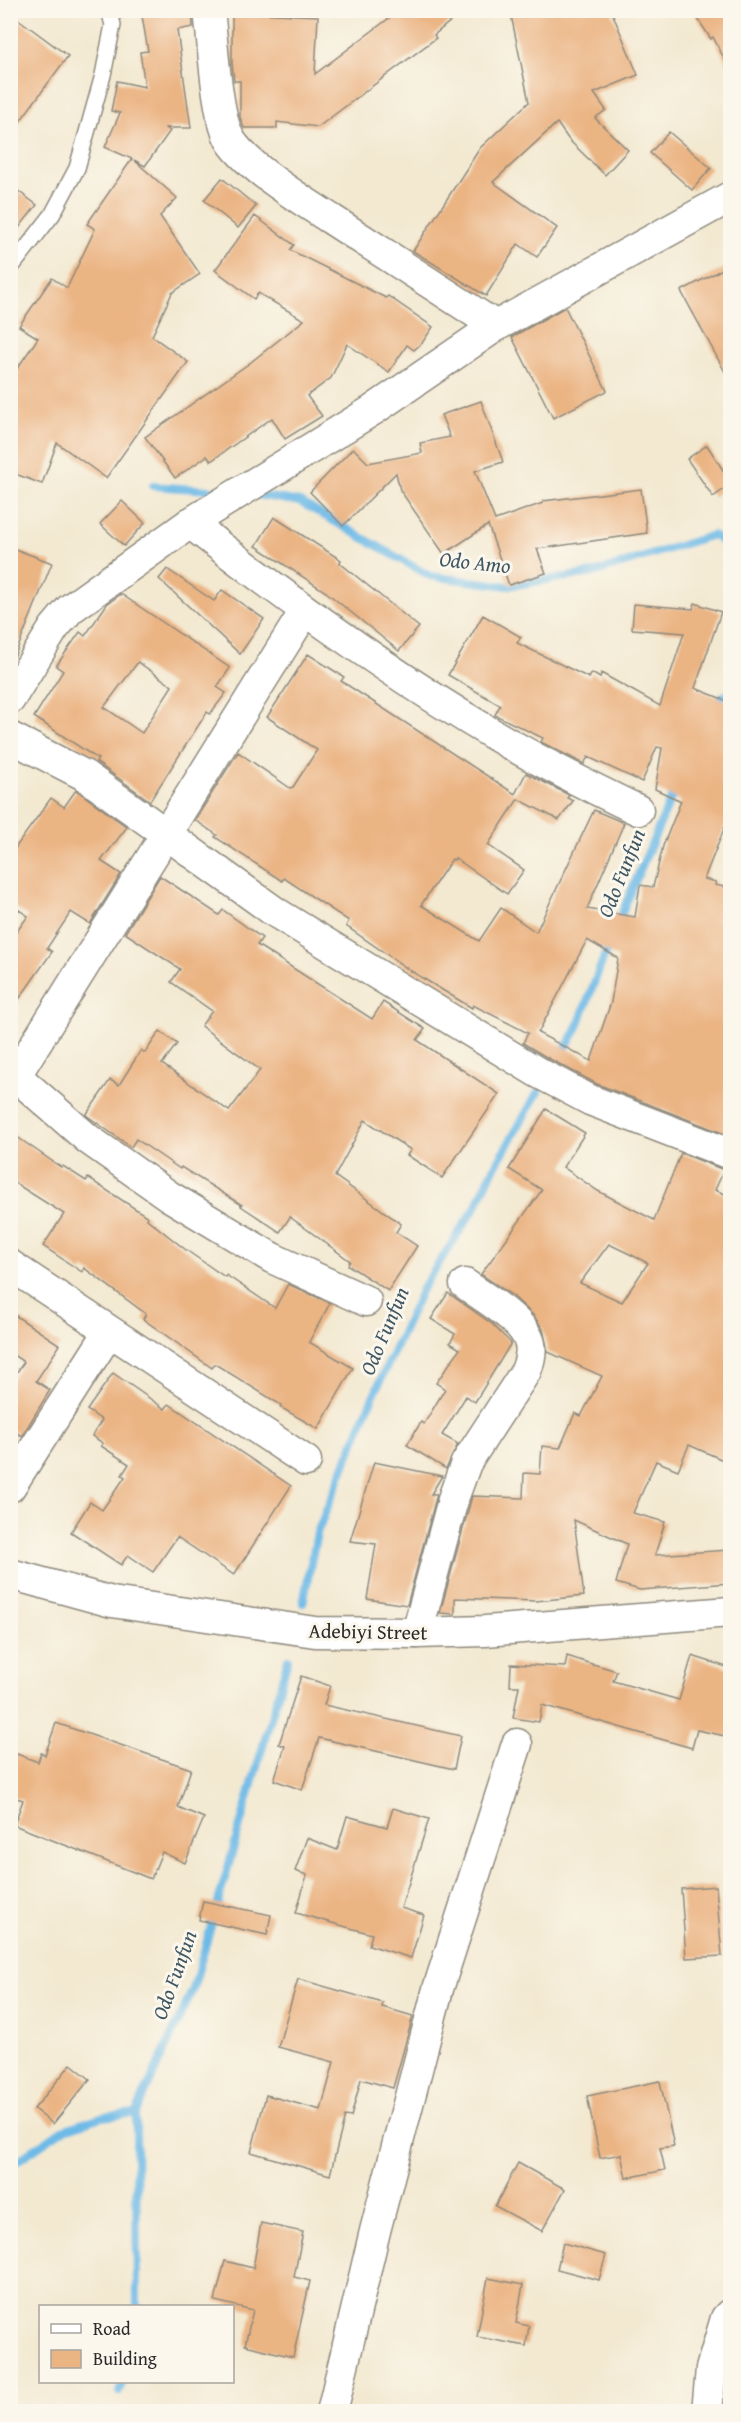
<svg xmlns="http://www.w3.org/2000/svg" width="741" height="2422" font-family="'Gentium Book Plus',serif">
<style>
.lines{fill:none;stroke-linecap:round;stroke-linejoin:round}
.stream{stroke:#6dbae7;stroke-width:8}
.building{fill:#ebb483;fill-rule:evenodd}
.service-casing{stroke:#8f8a7e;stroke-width:18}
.minor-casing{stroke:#8f8a7e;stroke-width:33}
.service{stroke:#fff;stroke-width:15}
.minor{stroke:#fff;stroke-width:30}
.labels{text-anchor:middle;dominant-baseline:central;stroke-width:6;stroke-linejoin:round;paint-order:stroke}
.street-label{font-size:20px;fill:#2b2b2b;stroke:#fbf7ec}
.water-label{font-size:21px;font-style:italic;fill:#3f5663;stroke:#fbf7ec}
</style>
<rect width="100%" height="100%" fill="#fbf7ec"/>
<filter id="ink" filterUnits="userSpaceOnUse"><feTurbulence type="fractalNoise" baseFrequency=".0167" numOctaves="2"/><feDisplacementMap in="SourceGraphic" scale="12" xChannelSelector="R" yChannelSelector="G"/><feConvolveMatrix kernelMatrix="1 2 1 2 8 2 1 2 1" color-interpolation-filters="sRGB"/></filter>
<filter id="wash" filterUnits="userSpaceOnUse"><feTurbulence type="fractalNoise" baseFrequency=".008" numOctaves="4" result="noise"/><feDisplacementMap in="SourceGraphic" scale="24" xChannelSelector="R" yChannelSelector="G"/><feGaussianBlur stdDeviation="1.35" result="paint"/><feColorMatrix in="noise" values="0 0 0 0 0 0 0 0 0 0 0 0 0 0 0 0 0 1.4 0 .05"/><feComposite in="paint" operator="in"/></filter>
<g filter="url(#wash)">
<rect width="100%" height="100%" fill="#f3e9d1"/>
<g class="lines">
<!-- stream -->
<g class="stream">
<path d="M153,486L224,491"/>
<path d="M252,494L300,502L430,576L508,586L593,573L713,535L730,548"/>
<path d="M716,706L722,697L730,693"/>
<path d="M617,924L676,787"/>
<path d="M551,1071L576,1031L610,941"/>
<path d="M303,1603L317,1533L368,1408L422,1289L475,1208L492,1172L538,1092"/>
<path d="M10,2166L62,2130L101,2117L136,2113"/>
<path d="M137,2306L136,2113L193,1989L288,1659"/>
<path d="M119,2392L123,2382"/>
</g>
</g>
<g id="blocks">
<!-- building -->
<g class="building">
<path d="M141,10H192L193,27L177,30L191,128H166L170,131L145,166L134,160L177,198L160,216L200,274L172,293L152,336L188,362L106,478L57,443L42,484L10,472V379L38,338L19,326L52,278L67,288L95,229L87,224L132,159L105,147L120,113L111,111L117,81L145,87L140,52L148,51Z"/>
<path d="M400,10H464L434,35L436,38L318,127L277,122V128H244L240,117V81H234L232,63V12L318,16L315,74Z"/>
<path d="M510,10H611L638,75L594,93L606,110L595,118L628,150L605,175L569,140L557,123L493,182L557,228L537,257L518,244L486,296L413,251L480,148L529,102Z"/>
<path d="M692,10H730V70L713,37L711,39Z"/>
<path d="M10,13L68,56L10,135Z"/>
<path d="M669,132L711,168L692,190L650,153Z"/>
<path d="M222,178L256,206L238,228L204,200Z"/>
<path d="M10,185L37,205L10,239Z"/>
<path d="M255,216L294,245L290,250L386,298L388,296L433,327L422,343L414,350L407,345L389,372L347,344L331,378L307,396L322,416L285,439L272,418L211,461L207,456L175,478L145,437L251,362L304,320L258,293L254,299L215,270Z"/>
<path d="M730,265V381L681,291Z"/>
<path d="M565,307L607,391L553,418L512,337Z"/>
<path d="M481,401L503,462L475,471L495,520L543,503V501L641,489L647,533L537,549L546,573L509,585L488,525L444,554L400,490L396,473L343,526L310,492L353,448L368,463L422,453L420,443L450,437L441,415Z"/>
<path d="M707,445L730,481V485L713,497L687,459Z"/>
<path d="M122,501L145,523L124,546L100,524Z"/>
<path d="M274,517L341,560L340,563L419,627L399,651L326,592L256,546Z"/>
<path d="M15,549L52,563L11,665L10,562Z"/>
<path d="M167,569L214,601L222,590L264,619L240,654L159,579Z"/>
<path d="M121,594L230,668L217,687L226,693L210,714L207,712L150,801L96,762L98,759L34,717L63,671L56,666L80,632L85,636L107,604ZM138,662L172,686L142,733L104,707Z"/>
<path d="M695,603L721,612L695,688L730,702V814L704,879L716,882L715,885L730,888V1136L597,1084L546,1057L523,1043L528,1033L473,1005L472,1008L411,971L346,926L349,921L284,878L282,881L215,837L217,835L195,820L238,752L290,788L293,787L317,750L267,717L308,654L344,677L341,681L515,794L526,773L569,795L567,798L573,801L559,820L518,799L488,845L524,870L507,894L455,858L454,860L452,859L421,905L479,941L501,908L536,932L594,810L624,823L587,909L635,917L640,885L653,887L663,846L681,801L655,789L662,748L657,747L642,782L588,757L584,764L541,742L543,738L495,715L500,705L448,675L483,615L521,637L517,643L589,678L592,673L600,678L601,673L660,706L684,633L632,629L634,604L693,609ZM587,940L618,958L611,1002L591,1061L538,1033Z"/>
<path d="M76,790L127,827L101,861L121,874L90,924L71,912L47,948L52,952L10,1012V941L28,916L10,904V855L51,798L64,807Z"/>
<path d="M160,876L219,915L223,910L262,938L257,945L372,1019L383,1002L425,1029L417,1040L499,1094L442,1178L407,1155L411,1150L365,1120L335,1176L401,1224L396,1232L417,1246L388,1291L348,1265L350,1261L290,1217L280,1232L241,1206L242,1205L181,1167L180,1169L136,1139L131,1147L86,1115L110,1080L119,1085L141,1050L145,1053L160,1031L177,1044L162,1064L229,1111L260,1070L201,1026L212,1011L171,982L180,969L125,933Z"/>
<path d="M546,1109L585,1133L563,1167L598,1191L654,1220L681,1153L724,1170L715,1190L730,1196V1463L689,1445L678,1470L656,1461L633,1513L665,1522L655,1555L729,1550L730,1583L640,1590L616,1583L627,1544L574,1520L584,1596L536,1601L455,1598V1614L440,1613L472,1496L523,1498L524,1473L540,1474L542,1446L560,1448L575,1413L581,1416L602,1376L548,1352L543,1329L533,1315L513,1296L481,1274L542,1190L509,1169ZM609,1244L648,1263L622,1302L580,1283Z"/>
<path d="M10,1132L62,1168L63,1166L86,1181L88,1178L148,1217L147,1219L186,1250L225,1277L226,1275L275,1308L288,1284L330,1303L309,1342L353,1368L318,1429L280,1407L281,1405L215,1364L212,1368L143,1319L146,1314L84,1268L82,1272L43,1246L64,1214L10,1180Z"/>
<path d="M448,1293L492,1324L511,1343L475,1402L466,1396L442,1435L458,1444L446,1469L407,1445L421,1422L424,1424L445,1389L436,1383L460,1349L450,1343L455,1334L431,1319Z"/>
<path d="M10,1312L60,1345L36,1381L50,1390L22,1436L10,1429V1382L24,1362L10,1353Z"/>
<path d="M113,1373L165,1409L169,1404L291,1486L234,1575L177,1537L153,1572L128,1555L121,1565L71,1532L90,1502L102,1510L125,1477L122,1475L129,1464L101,1446L103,1443L92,1436L102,1420L87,1410Z"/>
<path d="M374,1462L442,1476L431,1494H437L407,1605L367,1599L376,1544L350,1541Z"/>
<path d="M567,1656L592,1664L593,1666V1664L617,1671L613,1681L679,1700L692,1656L730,1668V1737L697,1730L692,1748L542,1705L539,1722L513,1718L519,1686H510L511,1664L565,1667Z"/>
<path d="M301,1676L330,1686L324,1705L461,1736L454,1769L319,1738L302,1790L274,1780L285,1746L279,1744Z"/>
<path d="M56,1723L191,1769L178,1807L204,1818L185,1863L162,1852L151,1879L14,1825L23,1800L10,1796V1770L17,1754L38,1762L41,1753L45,1755Z"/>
<path d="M393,1808L429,1819L401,1908L424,1915L411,1958L369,1945L372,1934L296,1913L307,1875L295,1871L307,1838L337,1850L347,1816L387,1827Z"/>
<path d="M716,1886L722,1956L686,1958L681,1889Z"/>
<path d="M203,1901L271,1915L267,1935L199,1920Z"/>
<path d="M298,1979L383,2003L382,2007L413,2016L393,2088L361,2079L351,2117L345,2116L330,2175L251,2152L266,2095L321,2110L334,2062L278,2047Z"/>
<path d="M71,2064L90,2079L53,2124L34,2109Z"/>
<path d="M660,2081L674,2146L660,2148L665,2170L626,2178L621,2154L600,2158L587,2096Z"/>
<path d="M518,2163L565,2189L542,2231L495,2206Z"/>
<path d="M261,2223L303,2232L294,2277L310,2281L293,2357L245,2345L253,2310L215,2301L225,2261L253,2268Z"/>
<path d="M563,2243L606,2255L599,2280L557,2269Z"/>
<path d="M488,2278L523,2285L516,2323L529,2326L526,2346L477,2337Z"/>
</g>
</g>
</g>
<g filter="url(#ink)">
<use href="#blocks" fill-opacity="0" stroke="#8f8a7e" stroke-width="1.5"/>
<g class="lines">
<defs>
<path id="service" d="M10,269L52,215L77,168L103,75L113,25L109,10"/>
<g id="minor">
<path d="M209,10C213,41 216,117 231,141C249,168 303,201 331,219C386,255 441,290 496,326"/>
<path d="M190,523C288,600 389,673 496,736C542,763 590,787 638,810"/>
<path d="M10,699L54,628L70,609L190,523L373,410L496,326L730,197"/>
<path d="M10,737L84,775L275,912L537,1072L590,1100L730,1154"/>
<path d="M10,1071L88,1139L169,1196L272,1258L366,1301"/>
<path d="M16,1075L305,611"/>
<path d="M10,1265L306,1461"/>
<path d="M10,1487L109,1332"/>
<path d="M10,1574L112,1602L315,1632L417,1633L485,1631L730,1612"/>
<path d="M417,1633L454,1496L466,1463L526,1371C529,1363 532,1353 530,1344C525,1320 484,1298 465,1284"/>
<path d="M332,2412L375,2231L438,1989L517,1744"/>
<path d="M707,2412L711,2369L726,2318L730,2314"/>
</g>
</defs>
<!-- service casing -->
<use href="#service" class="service-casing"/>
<!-- minor casing -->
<use href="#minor" class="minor-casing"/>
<!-- service -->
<use href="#service" class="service"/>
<!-- minor -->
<use href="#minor" class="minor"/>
</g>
</g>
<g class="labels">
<!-- street labels -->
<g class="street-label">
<text transform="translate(368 1631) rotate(1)">Adebiyi Street</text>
</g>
<!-- water labels -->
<g class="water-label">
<text transform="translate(475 562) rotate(6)">Odo Amo</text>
<text transform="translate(621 873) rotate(-68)">Odo Funfun</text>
<text transform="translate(384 1331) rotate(-67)">Odo Funfun</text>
<text transform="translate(174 1975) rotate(-70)">Odo Funfun</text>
</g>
</g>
<!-- margin -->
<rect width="741" height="2422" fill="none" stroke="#fbf7ec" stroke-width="36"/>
<!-- legend -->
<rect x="39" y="2305" width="195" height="78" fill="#fbf7ec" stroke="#a8a59f" stroke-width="1.5"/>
<rect x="51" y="2324" width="30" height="9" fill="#ffffff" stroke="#a8a59f" stroke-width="1.5"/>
<text x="93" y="2335" font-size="18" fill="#2b2b2b">Road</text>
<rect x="51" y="2350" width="30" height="18" fill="#ebb483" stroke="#a8a59f" stroke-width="1.5"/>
<text x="93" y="2365" font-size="18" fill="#2b2b2b">Building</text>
</svg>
